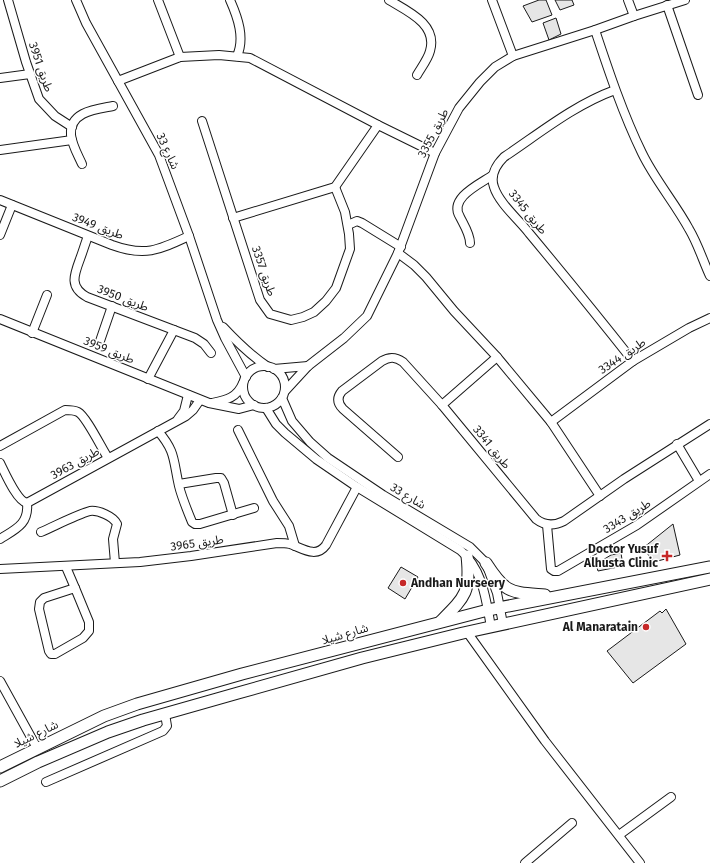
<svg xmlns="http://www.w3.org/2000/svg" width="710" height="863" font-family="'Fira Sans','Noto Sans Arabic',sans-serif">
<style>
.building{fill:#e6e6e6;stroke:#1a1a1a}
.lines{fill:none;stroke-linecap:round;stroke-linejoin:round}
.street-casing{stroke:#1a1a1a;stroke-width:10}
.secondary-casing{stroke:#1a1a1a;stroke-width:13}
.street{stroke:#fff;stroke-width:8}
.secondary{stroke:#fff;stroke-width:11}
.poi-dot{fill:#c62828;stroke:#fff;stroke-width:1.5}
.labels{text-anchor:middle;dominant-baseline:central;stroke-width:3;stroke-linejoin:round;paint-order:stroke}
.street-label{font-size:12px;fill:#1a1a1a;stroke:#fff}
.poi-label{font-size:12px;font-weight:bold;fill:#1a1a1a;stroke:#fff;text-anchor:end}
</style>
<rect width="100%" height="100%" fill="#fff"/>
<!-- building -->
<g class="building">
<path d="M539,0H546L552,15L532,22L523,6Z"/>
<path d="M555,0H572L574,5L560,10Z"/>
<path d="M556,18L561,34L549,40L543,23Z"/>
<path d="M673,524L680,555L654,562L643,548Z"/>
<path d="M621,553L623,566L598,571L596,564L611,555Z"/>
<path d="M401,567L418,577L405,599L388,588Z"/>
<path d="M666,609L686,644L633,683L607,651L660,611L662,613Z"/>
</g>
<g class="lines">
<defs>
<g id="street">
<path d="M8,0L26,62L39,99L55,116L72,127"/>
<path d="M76,0L86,23L159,155L189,236L217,320L225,338L246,377"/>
<path d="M158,0L180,57"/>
<path d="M230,0C238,18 245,38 237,56"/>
<path d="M389,0C407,11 438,24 430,51C428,59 421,68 417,75"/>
<path d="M492,0L513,56"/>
<path d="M628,0L634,16"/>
<path d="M667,5L698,95"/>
<path d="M595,30C609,72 623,114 642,153C655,180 675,203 689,229C698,244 703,261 710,276"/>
<path d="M0,78L30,74"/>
<path d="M118,81L180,57L219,55L250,58L378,125L435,153"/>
<path d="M615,90C574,105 540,133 504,157C496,165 490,176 494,187C499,203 519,220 529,233C564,275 599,318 633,361"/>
<path d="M202,121L260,300L270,314L291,320L303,317L314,312L326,301L336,288L350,249L349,234L345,212L335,187"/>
<path d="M0,150L72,140"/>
<path d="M82,164C78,155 72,145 71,135C69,111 98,109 113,106"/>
<path d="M0,200L112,245C145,257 159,250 189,236"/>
<path d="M233,218L335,187L378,125"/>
<path d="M348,225L357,221L362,223L401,247"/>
<path d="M0,235L12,205"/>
<path d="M88,236C85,244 83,251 80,259C74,275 69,287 87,297L195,338L204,344L211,353"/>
<path d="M470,243C470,234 464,225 460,217C448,198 480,184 493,175"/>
<path d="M398,253L414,265L426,277L454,311L497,357L551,422L600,496"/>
<path d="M0,319L209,403L239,409L254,405"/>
<path d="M223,327C237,342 250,355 268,367"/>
<path d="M32,333L47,295"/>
<path d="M100,341L112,306"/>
<circle cx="264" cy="387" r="21"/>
<path d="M274,369L308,366"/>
<path d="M148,379L174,330"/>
<path d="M285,391L308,366L344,338L367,316L398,253L435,153L459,108L480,82L495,67L513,56L595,30L634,16L685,0"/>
<path d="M282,398L292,421L310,442L328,458L383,495L470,547L486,563L497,593L503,624"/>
<path d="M212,403C226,400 237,398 243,383"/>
<path d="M442,405L497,357"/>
<path d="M266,408L276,424L285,433L316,459L357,487L460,550C483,569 486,600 491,627"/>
<path d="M178,419L184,411L188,395"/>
<path d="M551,422L633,361L689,328L710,318"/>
<path d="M238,430L273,501L289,526L295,546"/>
<path d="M158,431C176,452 173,460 179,486C182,498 187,510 192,522L195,524H200L254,508"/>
<path d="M677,444L699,481"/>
<path d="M0,446L65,410C69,410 74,410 78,412C86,416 102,449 108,458"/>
<path d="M398,457L343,409C337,403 337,397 342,391L382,361C390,356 396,357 403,362L442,405L536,519C545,526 554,526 564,521L624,479L710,424"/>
<path d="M0,463C5,473 17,501 27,503"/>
<path d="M179,484L216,478H221L224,483L233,515"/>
<path d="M547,525L551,569L554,571H558L637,525L710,474"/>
<path d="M41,532C55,526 76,515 90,511C98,510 113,516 117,524L113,539L115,563"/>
<path d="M0,539C16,529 29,524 27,503L186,416L193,410L200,400"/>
<path d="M66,567L75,588"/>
<path d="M0,569L140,562L191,556L277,543C281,543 286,543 290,544C302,548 316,559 326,545L357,487"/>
<path d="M75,588L89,622V631L83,638L55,654H51L49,651L39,609L40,602L44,598Z"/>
<path d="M467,632L545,741L640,863"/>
<path d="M0,681L37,748"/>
<path d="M46,782L163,731L167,726L165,714"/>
<path d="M619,835L671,797"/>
<path d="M525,863L572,823"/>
</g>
<g id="secondary">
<path d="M486,563C506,594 510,592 545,595"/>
<path d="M441,621C465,597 471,592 467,556"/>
<path d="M0,767L104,716L137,704L242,674L488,610L710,567"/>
<path d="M0,781L38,762L108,732L143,720L238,693L362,658L463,633L710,579"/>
</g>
</defs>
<!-- street casing -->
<use href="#street" class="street-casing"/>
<!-- secondary casing -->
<use href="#secondary" class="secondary-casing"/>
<!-- street -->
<use href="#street" class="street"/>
<!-- secondary -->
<use href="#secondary" class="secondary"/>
</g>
<!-- markers -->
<g class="poi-dot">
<path d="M665 550h4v4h4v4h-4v4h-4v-4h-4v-4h4z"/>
<circle cx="403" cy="583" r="4"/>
<circle cx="646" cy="627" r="4"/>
</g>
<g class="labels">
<!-- street labels -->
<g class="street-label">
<text transform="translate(41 67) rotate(71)">طريق 3951</text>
<text transform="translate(433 133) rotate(-63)">طريق 3355</text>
<text transform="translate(168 151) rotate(65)">شارع 33</text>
<text transform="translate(528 212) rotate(51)">طريق 3345</text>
<text transform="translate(98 226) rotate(21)">طريق 3949</text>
<text transform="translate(264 271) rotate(71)">طريق 3357</text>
<text transform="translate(123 298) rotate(21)">طريق 3950</text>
<text transform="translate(109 350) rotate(22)">طريق 3959</text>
<text transform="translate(622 356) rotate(-34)">طريق 3344</text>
<text transform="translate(492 447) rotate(51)">طريق 3341</text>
<text transform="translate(75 463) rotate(-29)">طريق 3963</text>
<text transform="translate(408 496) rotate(31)">شارع 33</text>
<text transform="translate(627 516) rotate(-32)">طريق 3343</text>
<text transform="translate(197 543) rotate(-8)">طريق 3965</text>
<text transform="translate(345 634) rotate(-16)">شارع شيلا</text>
<text transform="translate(36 734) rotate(-26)">شارع شيلا</text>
</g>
<!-- poi labels -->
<g class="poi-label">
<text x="658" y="549">Doctor Yusuf<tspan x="658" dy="14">Alhusta Clinic</tspan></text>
<text x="411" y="583" text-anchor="start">Andhan Nurseery</text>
<text x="638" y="627">Al Manaratain</text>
</g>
</g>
</svg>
